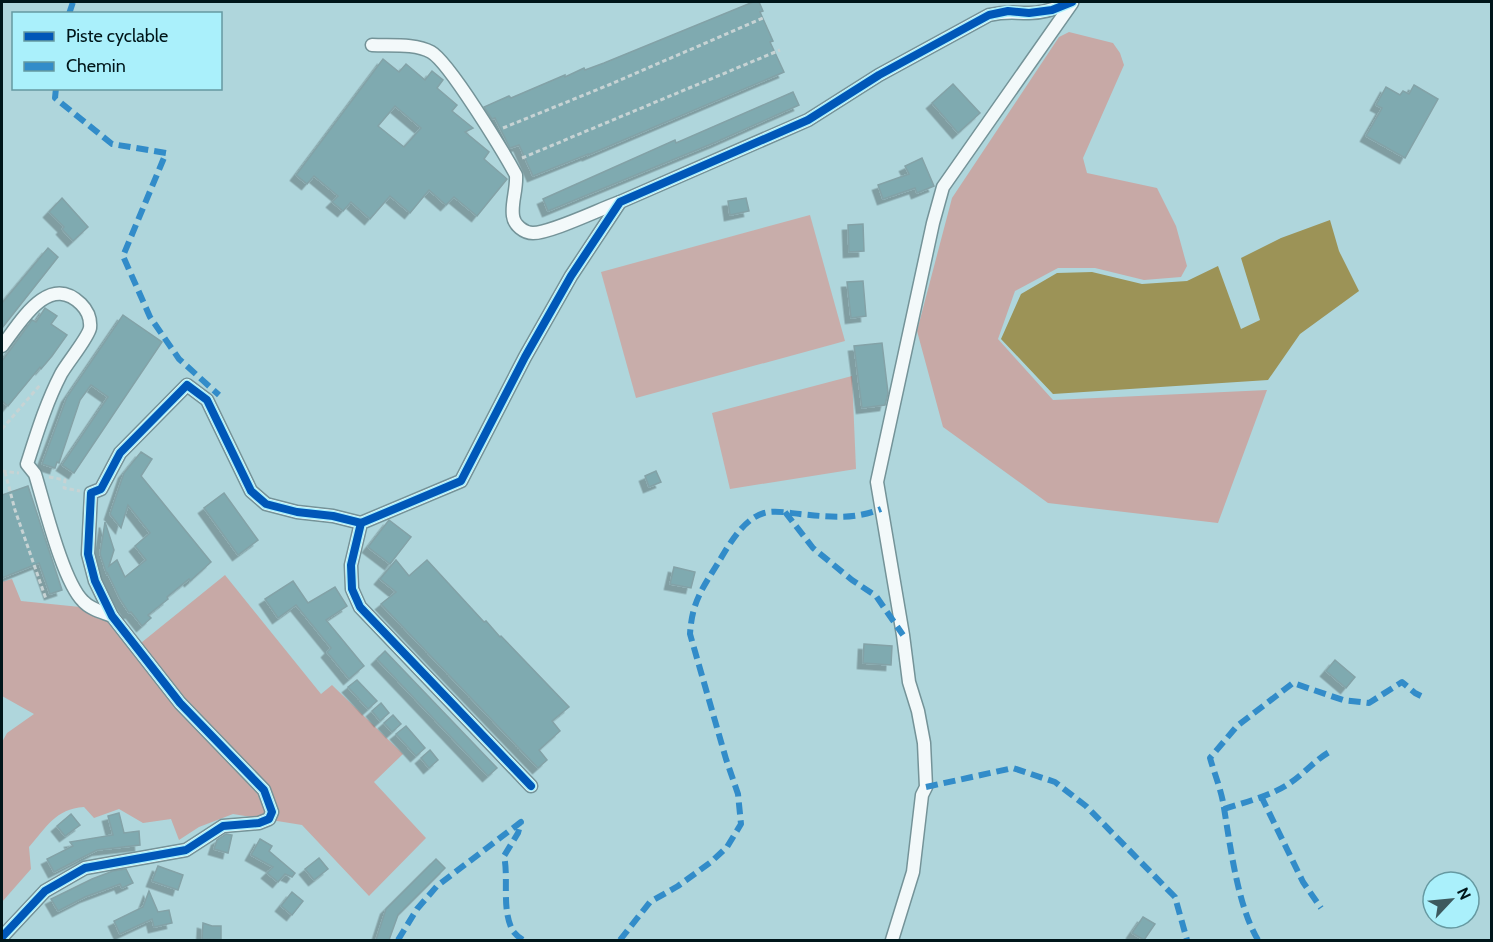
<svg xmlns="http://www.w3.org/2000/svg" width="1493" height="942" font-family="Cabin,sans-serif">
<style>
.green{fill:#c8adaa}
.forest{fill:#c7a9a6}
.water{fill:#9c9357}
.building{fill:#7faab0;stroke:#83a2a7;stroke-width:1.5;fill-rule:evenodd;filter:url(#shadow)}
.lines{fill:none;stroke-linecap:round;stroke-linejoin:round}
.street-casing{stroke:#749398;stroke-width:15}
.path{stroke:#c7d3d4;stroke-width:3;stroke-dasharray:4.5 3;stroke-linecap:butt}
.street{stroke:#f3f9fa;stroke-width:12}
.quiet{stroke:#328cc9;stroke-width:6;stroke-dasharray:12 6;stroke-linecap:butt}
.cycleway-casing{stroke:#aaf0fb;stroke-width:11}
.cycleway{stroke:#0057b8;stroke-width:8}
</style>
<defs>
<filter id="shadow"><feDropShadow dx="-5.5" dy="5.5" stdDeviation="0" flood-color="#0004"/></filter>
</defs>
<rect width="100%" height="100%" fill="#afd6dc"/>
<!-- green -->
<g class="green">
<path d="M810,215L845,341L636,398L601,272Z"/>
<path d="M852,376L856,469L730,489L712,413Z"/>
</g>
<!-- forest -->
<g class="forest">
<path d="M1069,32L1113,43L1120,53L1124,65L1083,158L1087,173L1157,188L1176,226L1187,266L1181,277L1144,280L1095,268H1058L1015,291L998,339L1053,400L1267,390L1218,523L1048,503L943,427L917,331L952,198L1059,37Z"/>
<path d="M225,575L321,694L332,685L403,754L374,782L426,838L369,896L302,825L233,814L199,827L179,840L171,819L143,823L119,809L94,818L84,807C55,809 47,827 29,847L31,869L2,902V742L7,733L34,714L2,696V582L12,579L21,601L90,608L107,621L131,651Z"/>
</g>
<!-- water -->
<path class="water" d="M1330,220L1339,251L1359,291L1300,334L1268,380L1053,394L1001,339L1021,294L1057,273L1092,272L1142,284L1187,281L1218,266L1241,329L1260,320L1241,258L1281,238Z"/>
<!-- building -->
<g class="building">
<path d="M753,2H759L763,11L760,12L773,41L770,42L784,72L588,155V154L533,176L519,145L510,148L495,118L492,119L484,107L509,96L511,98L565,75V77L584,68L585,70L604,63Z"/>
<path d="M383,59L399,72L406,64L425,80L432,71L443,80L437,88L457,105L452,111L473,128L465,132L489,152L484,159L507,179L477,216L454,197L446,205L429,190L410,213L390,196L370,219L351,202L343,211L332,202L338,196L314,176L307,184L296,175ZM395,106L421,128L404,147L378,126Z"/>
<path d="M953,84L980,113L958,133L932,103Z"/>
<path d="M1414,85L1438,99L1405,158L1366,136L1382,108L1376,105L1386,87L1400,95L1403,91L1409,94Z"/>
<path d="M793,92L799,105L716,142L548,211L543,199L675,140L676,143Z"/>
<path d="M922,158L934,186L917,193L915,188L883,199L878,185L909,174L905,166Z"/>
<path d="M62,198L88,227L73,241L62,229L64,227L49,212Z"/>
<path d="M746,198L749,211L730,215L728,201Z"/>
<path d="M863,224L864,251L849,252L848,225Z"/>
<path d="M48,248L58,257L2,328V303Z"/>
<path d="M863,281L866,316L851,318L847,282Z"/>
<path d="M45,308L57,316L51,324L67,335L52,356L41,369L40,367L8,406L2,401V361L32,320L36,322Z"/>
<path d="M123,315L162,342L74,473L62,465L108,397L91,385L80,400L59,463L57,462L55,468L42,464L67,397Z"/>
<path d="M882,343L888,393L885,405L862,408L854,346Z"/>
<path d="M141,452L152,459L141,476L211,562L190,581L189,579L167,597L168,599L148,615L151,618L142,626L131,612L129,613L120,599L107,572V575L100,554L105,522L114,550L109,566L117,560L125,577L146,560L135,546L150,533L128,505L121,528L110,514L124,473Z"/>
<path d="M656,471L661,482L649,487L645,476Z"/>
<path d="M28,486L62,590L50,594L39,563L2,578V495Z"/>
<path d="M224,493L258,540L238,555L204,508Z"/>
<path d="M389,520L411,537L390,564L368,547Z"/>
<path d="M396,560L409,576L427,560L484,622L486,621L500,637L501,636L569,707L552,721L560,731L539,750L547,760L538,768L381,604L396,592L380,579Z"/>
<path d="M674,567L695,572L691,588L670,584Z"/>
<path d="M293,581L308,603L335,587L347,606L326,620L364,666L349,679L327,652L331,648L296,605L278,618L265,599Z"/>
<path d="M864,644L892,646L891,665L863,663Z"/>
<path d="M385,651L497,768L488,776L377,659Z"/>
<path d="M1335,660L1355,677L1346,688L1326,671Z"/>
<path d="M357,680L377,701L368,709L348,687Z"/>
<path d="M381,703L389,713L380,721L372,711Z"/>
<path d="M393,715L401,724L392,732L384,723Z"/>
<path d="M406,726L425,748L416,756L396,734Z"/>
<path d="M430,750L438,760L429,768L421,758Z"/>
<path d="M119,813L124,833L139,831L140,845L97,850L54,872L47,859L73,846L70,842L113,835L108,816Z"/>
<path d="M71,814L80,825L65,836L57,826Z"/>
<path d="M226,834L232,835L228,853L214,849L217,840Z"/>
<path d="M260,839L272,846L269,851L295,873L292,877L285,874L278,882L267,873L273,867L251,855Z"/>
<path d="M319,858L328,869L314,880L305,869Z"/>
<path d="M436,859L445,868L398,915L389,940H376L386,909Z"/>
<path d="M158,866L183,875L178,890L152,881Z"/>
<path d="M126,869L133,883L122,888L120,884L85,897L58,911L51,899L92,879L113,871Z"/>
<path d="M149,891L158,912L169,910L172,923L154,927L152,919L120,934L114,921L143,907Z"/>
<path d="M292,892L303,901L292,915L281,906Z"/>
<path d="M1143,917L1155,924L1144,940L1132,933Z"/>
<path d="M203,923L212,926H221V940L202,939Z"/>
</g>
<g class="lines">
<defs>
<g id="street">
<path d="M372,45C390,46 415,43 431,52C449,62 504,153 516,175C517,190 511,203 513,216C514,225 524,233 533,233C551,233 600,209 620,202"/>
<path d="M2,346C20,323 48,272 81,304C87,310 91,318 90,328C88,338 67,363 61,374C46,403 37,433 27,464L35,474C44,503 63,582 83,601C90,609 102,612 112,616"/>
<path d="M531,786L360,607L352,589L351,565L361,523L461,481L525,357L571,276L620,202L808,120L879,75L989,15C1007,11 1012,13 1029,13C1044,13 1058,8 1072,2"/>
<path d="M2,937L45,891L85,868L186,850L223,826L259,823L269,819L272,812L264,790L180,703L112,616L95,581L88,554L91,493L101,489L120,453L187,385L207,400L251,491L266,504L297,512L333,516L361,523"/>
<path d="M892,940L913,872L922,795L926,787L924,743L918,711L909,682L903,635L877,482L933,223L943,187L1072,3"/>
</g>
</defs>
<!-- street casing -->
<use href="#street" class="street-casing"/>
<!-- path -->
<g class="path">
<path d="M503,128L611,84L763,18"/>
<path d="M522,158L780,50"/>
<path d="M2,429L40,385"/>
<path d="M2,471L19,473"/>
<path d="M5,472L15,510L46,599"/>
<path d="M49,477L65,480L64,488L80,491"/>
</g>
<!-- street -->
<use href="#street" class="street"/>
<!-- quiet -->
<g class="quiet">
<path d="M69,14L73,2"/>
<path d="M56,88L55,98L112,144L166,153L123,256L150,317L179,359L219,395"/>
<path d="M785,512L813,548L852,580L876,596L903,635"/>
<path d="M926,787L1013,768L1055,782L1086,806L1175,897L1187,940"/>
<path d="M1261,796L1303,882L1321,908"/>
<path d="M1224,809C1245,802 1271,796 1290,783C1305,773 1316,759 1331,751"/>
<path d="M398,940L417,909L437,886L521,822L518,833L504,856C509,878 501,910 513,931C515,934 520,938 523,940"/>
<path d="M620,940L650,902L678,886L711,862L727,847L741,824L738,794L726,759L690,634C692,602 702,589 718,563C729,545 743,519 764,513C775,510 789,513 800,514C830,517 853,520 881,509"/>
<path d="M1258,940C1237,905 1230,843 1223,802C1220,787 1214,772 1210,758L1237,726L1293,683L1343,700L1369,703L1402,682L1415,693L1421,696"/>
</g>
<defs>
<g id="cycleway">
<path d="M531,786L360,607L352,589L351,565L361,523L461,481L525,357L571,276L620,202L808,120L879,75L989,15L1008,11L1029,13L1052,10L1072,2"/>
<path d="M2,937L45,891L85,868L186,850L223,826L259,823L269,819L272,812L264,790L180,703L112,616L95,581L88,554L91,493L101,489L120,453L187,385L207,400L251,491L266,504L297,512L333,516L361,523"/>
</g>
</defs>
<!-- cycleway casing -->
<use href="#cycleway" class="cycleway-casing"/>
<!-- cycleway -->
<use href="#cycleway" class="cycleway"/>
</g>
<!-- border -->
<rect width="1493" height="942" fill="none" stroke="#00161a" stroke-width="6"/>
<!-- legend -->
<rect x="12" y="12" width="210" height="78" fill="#aaf0fb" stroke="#6699a1" stroke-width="1.5"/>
<rect x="24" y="32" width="30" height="9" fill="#0057b8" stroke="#6699a1" stroke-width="1.5"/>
<text x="66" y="42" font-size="18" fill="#00161a">Piste cyclable</text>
<rect x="24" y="62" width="30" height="9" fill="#328cc9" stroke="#6699a1" stroke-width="1.5"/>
<text x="66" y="72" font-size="18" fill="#00161a">Chemin</text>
<!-- north arrow -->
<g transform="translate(1451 900) rotate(64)"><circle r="28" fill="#aaf0fb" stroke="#6699a1" stroke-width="1.5"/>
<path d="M0-4.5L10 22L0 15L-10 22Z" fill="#3d595e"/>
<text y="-9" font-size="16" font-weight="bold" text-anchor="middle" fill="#00161a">N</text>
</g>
</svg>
